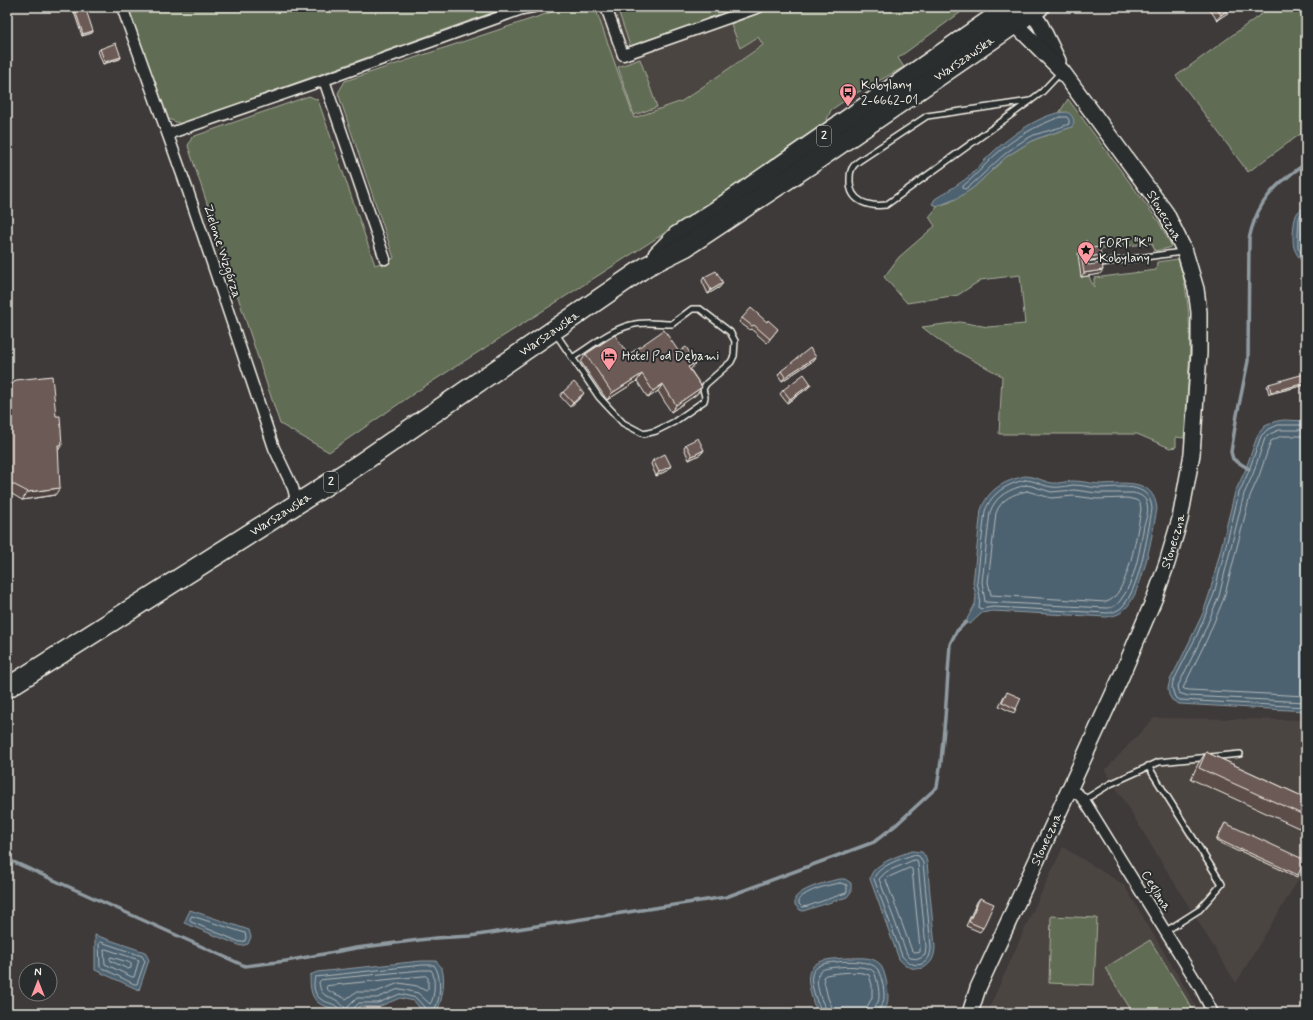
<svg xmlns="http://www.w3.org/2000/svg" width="1313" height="1020" font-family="Mynerve,sans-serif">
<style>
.built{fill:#4c4442}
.green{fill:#616c53;stroke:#aaae9e}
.water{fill:#4e6271;stroke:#909ba1}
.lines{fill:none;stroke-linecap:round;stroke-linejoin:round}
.shore{stroke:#b2b8b8;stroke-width:1}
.stream{stroke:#909ba1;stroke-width:3.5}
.lane-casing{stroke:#f4f1e8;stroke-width:8}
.street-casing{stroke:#f4f1e8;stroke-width:13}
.secondary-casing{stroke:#f4f1e8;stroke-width:18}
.highway-casing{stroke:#f4f1e8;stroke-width:22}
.lane{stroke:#2a2d2e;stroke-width:5}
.street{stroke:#2a2d2e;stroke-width:10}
.secondary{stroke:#2a2d2e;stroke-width:15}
.highway{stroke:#2a2d2e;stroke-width:19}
.wall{fill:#5d4d4a;stroke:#f4f1e8}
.shaded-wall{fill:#4c3f3c;stroke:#f4f1e8}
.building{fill:#6c5a56;stroke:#f4f1e8}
.labels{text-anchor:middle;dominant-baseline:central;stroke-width:4;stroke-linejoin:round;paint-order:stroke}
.shield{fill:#2a2d2e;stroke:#b7b6b0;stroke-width:1}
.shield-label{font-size:12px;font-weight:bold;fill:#f4f1e8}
.street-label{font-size:13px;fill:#f4f1e8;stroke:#2a2d2e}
.poi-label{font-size:13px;fill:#f4f1e8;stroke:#2a2d2e;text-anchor:start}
</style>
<rect width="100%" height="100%" fill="#3e3a3a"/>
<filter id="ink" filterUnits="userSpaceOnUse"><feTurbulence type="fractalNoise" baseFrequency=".025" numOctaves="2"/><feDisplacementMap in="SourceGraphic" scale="8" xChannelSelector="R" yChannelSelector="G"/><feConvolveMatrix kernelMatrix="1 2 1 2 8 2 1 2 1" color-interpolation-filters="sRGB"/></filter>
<g filter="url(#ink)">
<!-- built -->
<g class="built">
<path d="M595,7H798L803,16L682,101L633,118Z"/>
<path d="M1154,718L1306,720V867L1236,983L1105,770Z"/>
<path d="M1063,847L1124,885L1200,1013H987L1030,917Z"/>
</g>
<!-- green -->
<g class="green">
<path d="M127,7H508L181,124L168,119Z"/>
<path d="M567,7H595L634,118L682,101L763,45L758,37L740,48L731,24L775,7H798L801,11L809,7H968L898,58L904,67L853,95L831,110L823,129L804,144L419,390L329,452L280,424L188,146L192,137L309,96L318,100L375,265L394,258L338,93L345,81Z"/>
<path d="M617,7H743L630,46Z"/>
<path d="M1271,7H1306V130L1248,172L1176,76Z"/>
<path d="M640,59L657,107L634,115L618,67Z"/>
<path d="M1068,99L1159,222L1170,243L1171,246L1169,248L1155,251L1152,243L1089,251L1086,240C1082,259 1085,270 1094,287V278L1156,270L1157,262L1178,259C1181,270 1185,281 1186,292C1194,340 1187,390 1184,438L1176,437V447L1170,448L1137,434H999L1002,376L945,345L922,327L960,322L988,327L1025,324L1020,275L981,280L958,295L907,303L884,277L899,257L935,226L929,217L938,206L950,202L973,188L1006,157L1025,145L1036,139L1072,127L1063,112L1059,113Z"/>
<path d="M1051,916L1097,918L1094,985L1049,983Z"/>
<path d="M1150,940L1195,1013H1133L1105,968Z"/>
</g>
<!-- water -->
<g class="water">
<path d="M1067,112C1073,115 1076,121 1072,127L1036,139L1025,145L1006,157L973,188L958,198L938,206L932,204L935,199C947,191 962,183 973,173C979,167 985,159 992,153C1009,137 1042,112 1067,112Z"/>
<path d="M1306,207V266L1304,265C1301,260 1296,254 1294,248C1292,242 1293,217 1298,212C1300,210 1303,208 1306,207Z"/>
<path d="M1284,420L1306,421V711L1179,704L1172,700L1169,695L1168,688L1170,680L1182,657L1203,613L1210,592L1235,492L1245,471L1258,434L1265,426L1277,421Z"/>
<path d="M1025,476C1037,477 1042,481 1052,483C1059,484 1066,481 1073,481C1081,481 1089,483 1098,484C1121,484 1154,476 1157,509C1152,535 1143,593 1124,610C1119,615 1113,616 1107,617L992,611L982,613L970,624L967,623V619L975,604L976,596L973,583L981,510C988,489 1004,481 1025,476Z"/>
<path d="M912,851L922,852L925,856L927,862L935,947C935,970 913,976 899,959L870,879C871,864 900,855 912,851Z"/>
<path d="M840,879H845L851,883V892L847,897L803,911L800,910L795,905V898C802,888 829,881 840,879Z"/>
<path d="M190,910L249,930L251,937L248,944L241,946L184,923Z"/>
<path d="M95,935L145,952L149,960L139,990L95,970Z"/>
<path d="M849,958C858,958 871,956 879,963C886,970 890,996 887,1005C885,1009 882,1011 878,1013H820C813,1007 812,998 810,990C802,959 826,959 849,958Z"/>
<path d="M421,961H436C438,963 441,966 442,969C446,980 442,1003 436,1013H424L414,1001L400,998L378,1007L360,1006L355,1013H338C331,1006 327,1008 320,1004C310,998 310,985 310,975L317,972Z"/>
</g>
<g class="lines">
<!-- shore -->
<g class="shore">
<path d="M1060,117H1067L1069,120V124C1058,129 1045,131 1034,135C1008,147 992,167 971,185L965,189L963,188V186C975,177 983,166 994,156C1014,138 1035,126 1060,117Z"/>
<path d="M1306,211L1301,214L1299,218L1298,236V247L1306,261"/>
<path d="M1306,425H1278L1267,430L1261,436L1248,473L1239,493L1214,594L1197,635L1173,682L1172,688L1175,697L1180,700L1306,707"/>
<path d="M1306,430H1279L1270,434L1265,438L1253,474L1244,494L1219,596L1202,637L1177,688L1179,693L1188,696L1306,702"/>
<path d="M1306,436H1281L1271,441L1259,476L1250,496L1224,598L1207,639L1183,688L1184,689L1189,690L1306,696"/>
<path d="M1025,480C1035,480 1042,486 1052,487C1059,488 1066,486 1073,485C1081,485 1089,487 1098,488C1118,488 1150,480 1152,509C1148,533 1139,592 1121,608C1117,611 1112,613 1107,613L993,607L981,609L979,608L980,596L977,582L985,511C992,492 1007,484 1025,480Z"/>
<path d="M1026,485L1032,486L1051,492L1074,490L1097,493H1133C1139,494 1146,497 1147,504C1149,511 1146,519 1144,525C1140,549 1135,582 1120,601C1116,606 1112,608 1107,608L985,602L982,582L990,512C996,495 1010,489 1026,485Z"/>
<path d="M1027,491L1051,498L1074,496L1097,499L1127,498L1136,500L1140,503L1141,509C1138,528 1128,598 1106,602L991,595L988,582L996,513C1001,499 1013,494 1027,491Z"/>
<path d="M913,855L919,856L923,863L931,947C931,966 914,971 902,956L874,879C876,867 902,858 913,855Z"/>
<path d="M914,860H917L918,864L926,947L925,955L919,959L910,958L907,954L879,879L886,872Z"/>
<path d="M910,868L912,869L920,948V952L918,953L912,951L886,880L889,877Z"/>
<path d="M840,883L847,885V891L846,893L808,906L802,907L799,904V899C808,890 827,885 840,883Z"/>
<path d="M192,916L245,933L246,937L245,941L240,942L191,922L190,920Z"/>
<path d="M101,942L142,956L145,961L137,984H134L100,967L99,943Z"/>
<path d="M106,949L139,960L134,977H132L105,964L104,950Z"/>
<path d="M111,957L131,963V968L128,969L111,961L110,959Z"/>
<path d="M422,970H431C436,975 435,999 430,1004L418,993L401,989L396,990L377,998H357L346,1009C343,1006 340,1002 336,1000C325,994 321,997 319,982L321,980Z"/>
<path d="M426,976L428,978V989L426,991L417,986L399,983L376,992H356L346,999C340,995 329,993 326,988L327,986Z"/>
<path d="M340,1013C338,998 317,1008 314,987C314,983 314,980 315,977L422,965H434C441,974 441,993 437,1004C436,1007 434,1009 433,1013"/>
<path d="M352,1013L353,1009L359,1003H378L400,994L416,998L426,1009L427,1013"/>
<path d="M822,1013C822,1009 819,1006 817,1002C815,995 810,983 812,975C813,970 818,966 823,964C834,961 872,958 878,970C882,978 886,994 883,1003C881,1007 878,1008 877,1013"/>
<path d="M827,1013C827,1008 824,1006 822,1001C819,994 816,982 818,975C819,973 820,971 822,970C829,966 869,964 874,972C877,977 881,997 878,1002C875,1007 872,1007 872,1013"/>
<path d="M833,1013L832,1007L828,998L823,977L826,975C836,973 860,970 869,975L872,985V998L868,1005L866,1013"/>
</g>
<!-- stream -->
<g class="stream">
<path d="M1249,469L1233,459L1231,452L1237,415L1248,361L1249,239C1255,211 1267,192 1290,175C1295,171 1300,167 1306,164"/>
<path d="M7,859L245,966L286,961L356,948L435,938L471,936L563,922L726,897L874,842L897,824L937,787L941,761L945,718L950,644L956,632L966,622"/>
</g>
<defs>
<g id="lane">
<path d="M1030,101L927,116L859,161C856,163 852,167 851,171C850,173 850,178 850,180C849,202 869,207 886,205L1030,101L1042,92L1061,72"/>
<path d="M1086,265L1182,252"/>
<path d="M556,334L599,397L623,423L644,434L656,431L674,422L704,401L705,397L703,389L706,384L731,362L734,356L735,341L730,332L700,309H692L672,324C659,324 644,321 631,325C610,330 590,347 572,358"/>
<path d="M1148,766L1222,884L1199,910L1166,931"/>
<path d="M1084,800L1110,784L1159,762L1240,754"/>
</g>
<g id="street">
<path d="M122,7L188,191L274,448L293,488L297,504"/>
<path d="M606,7L623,55L759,7"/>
<path d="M324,80L385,259"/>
<path d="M168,134L324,80L522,9L533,7"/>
<path d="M1069,790L1078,794L1084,800L1199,986L1213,1013"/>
</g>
<g id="secondary">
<path d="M1028,7L1040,24L1058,61"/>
<path id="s1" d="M970,1013L978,988L1120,679L1155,597L1167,563L1180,519L1192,454L1199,353V312L1196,289L1185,252L1166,213L1062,71L1014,23L1008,16"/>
</g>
<g id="highway">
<path d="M658,255L677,236L716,211L1009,7"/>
<path id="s2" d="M7,688L358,465L647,266L685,247L815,161L1039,7"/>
</g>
</defs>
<!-- lane casing -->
<use href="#lane" class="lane-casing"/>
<!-- street casing -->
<use href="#street" class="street-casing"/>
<!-- secondary casing -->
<use href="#secondary" class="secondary-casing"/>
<!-- highway casing -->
<use href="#highway" class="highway-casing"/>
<!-- lane -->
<use href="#lane" class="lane"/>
<!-- street -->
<use href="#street" class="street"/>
<!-- secondary -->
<use href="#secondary" class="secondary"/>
<!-- highway -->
<use href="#highway" class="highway"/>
</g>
<!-- wall -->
<g class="wall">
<path d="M1208,7H1232L1229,12L1217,20Z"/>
<path d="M75,10L93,31L92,33L82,36L74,12Z"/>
<path d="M100,49L121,57L120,59L103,64L98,51Z"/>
<path d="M1080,250L1098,259L1085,261V262L1100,274L1081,277L1078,254Z"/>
<path d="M704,277L720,287L708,294L702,281Z"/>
<path d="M742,318L767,322L778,329L767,343L751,329L750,330L739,322Z"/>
<path d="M679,352L696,362L690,369L702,387L697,394L671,412L658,391L648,398L637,381L607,400L581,362L586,354L628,355Z"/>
<path d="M816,357L813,361L782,381L778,375L781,371Z"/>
<path d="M811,384L808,388L787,403L780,394L783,390Z"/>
<path d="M1269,384L1305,385L1269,394L1267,386Z"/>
<path d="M7,390L58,450L55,495L22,500L7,491Z"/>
<path d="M563,392L581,397L570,407L560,396Z"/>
<path d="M686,444L704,450L701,454L689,460L684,448Z"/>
<path d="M653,460L668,470L656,476L651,464Z"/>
<path d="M1007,692L1016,709L1014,713L999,706L1004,696Z"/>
<path d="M1206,752L1306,798V818L1299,828L1191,779L1198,764Z"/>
<path d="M1225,823L1298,875L1297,877L1240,851L1239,852L1216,841Z"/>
<path d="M980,898L983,928L980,932L966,926L977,902Z"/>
</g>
<!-- shaded-wall -->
<g class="shaded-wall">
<path d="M1232,7L1229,12L1217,20L1221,15Z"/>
<path d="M93,31L92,33L82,36L83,34Z"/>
<path d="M121,57L120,59L103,64L105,62Z"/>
<path d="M1101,255L1098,259L1085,261V259L1088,257Z"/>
<path d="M1103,270L1100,274L1081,277L1084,273Z"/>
<path d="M723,283L720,287L708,294L711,290Z"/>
<path d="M816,357L813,361L782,381L785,377Z"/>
<path d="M696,362L691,369L683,374L688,367Z"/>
<path d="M642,374L637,381L607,400L612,393Z"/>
<path d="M1306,383L1305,385L1269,394L1271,392Z"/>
<path d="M663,384L658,391L648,398L653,391Z"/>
<path d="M811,384L808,388L787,403L790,399Z"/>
<path d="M702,387L697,394L671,412L676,405Z"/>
<path d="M584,393L581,397L570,407L573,403Z"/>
<path d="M58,445H62L57,452Z"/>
<path d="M704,450L701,454L689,460L692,456Z"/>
<path d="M671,466L668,470L656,476L659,472Z"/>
<path d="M60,488L55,495L22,500L28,492Z"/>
</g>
<!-- building -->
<g class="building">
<path d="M83,7H85L93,31L83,34L75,10Z"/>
<path d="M1216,7H1232L1221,15Z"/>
<path d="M116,43L121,57L105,62L100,49Z"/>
<path d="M1099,247L1101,255L1088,257L1085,259V262L1089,265L1102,263L1103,270L1084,273L1080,250Z"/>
<path d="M716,271L723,283L711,290L704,277Z"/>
<path d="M751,308L767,322L768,320L778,329L770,339L754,325L752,326L742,318Z"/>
<path d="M664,330L679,352L686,347L696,362L688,367L702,387L676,405L663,384L653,391L642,374L612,393L586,354L615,335L628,355Z"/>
<path d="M810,348L816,357L785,377L781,371Z"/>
<path d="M804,374L811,384L790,399L783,390Z"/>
<path d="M1304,374L1306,383L1271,392L1269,384Z"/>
<path d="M52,376L56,416H60L62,445H58L60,488L28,492L7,481V390L16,380Z"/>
<path d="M574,382L584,393L573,403L563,392Z"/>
<path d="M698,438L704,450L692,456L686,444Z"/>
<path d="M665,454L671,466L659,472L653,460Z"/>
<path d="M1007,692L1021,698L1016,709L1002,702Z"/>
<path d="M1206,752L1306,798V816L1199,768Z"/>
<path d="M1225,823L1305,860L1298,875L1241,849L1240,850L1217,839Z"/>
<path d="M980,898L994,904L983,928L969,922Z"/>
<path d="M1049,1010L1050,1013H1027V1012Z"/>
</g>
</g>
<!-- icons -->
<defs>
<symbol id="bus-pin" viewBox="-11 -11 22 30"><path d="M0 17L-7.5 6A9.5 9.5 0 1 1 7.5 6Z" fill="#ff9aa2" stroke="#2a2d2e"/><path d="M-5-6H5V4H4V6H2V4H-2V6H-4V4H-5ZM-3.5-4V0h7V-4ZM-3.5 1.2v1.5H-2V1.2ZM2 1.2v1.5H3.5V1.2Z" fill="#111"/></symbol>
<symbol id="sight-pin" viewBox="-11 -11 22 30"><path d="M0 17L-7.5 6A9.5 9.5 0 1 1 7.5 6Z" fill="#ff9aa2" stroke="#2a2d2e"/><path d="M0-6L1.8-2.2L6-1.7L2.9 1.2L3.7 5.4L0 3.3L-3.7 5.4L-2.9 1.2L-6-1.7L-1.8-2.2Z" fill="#111"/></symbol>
<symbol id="hotel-pin" viewBox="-11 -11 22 30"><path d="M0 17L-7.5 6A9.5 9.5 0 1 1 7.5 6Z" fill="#ff9aa2" stroke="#2a2d2e"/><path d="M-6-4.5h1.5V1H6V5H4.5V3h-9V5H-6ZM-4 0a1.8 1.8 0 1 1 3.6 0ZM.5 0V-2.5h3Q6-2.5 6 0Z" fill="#111"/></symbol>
</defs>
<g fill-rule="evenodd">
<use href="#bus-pin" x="838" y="82" width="20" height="27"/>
<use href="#sight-pin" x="1076" y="240" width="20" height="27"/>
<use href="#hotel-pin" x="599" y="346" width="20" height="27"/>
</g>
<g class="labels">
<!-- shield labels -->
<g class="shield">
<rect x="817" y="126" width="14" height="20" rx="3"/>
<rect x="324" y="472" width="14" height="20" rx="3"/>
</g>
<g class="shield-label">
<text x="824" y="136">2</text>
<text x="331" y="482">2</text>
</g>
<!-- street labels -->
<g class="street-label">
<text stroke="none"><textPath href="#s2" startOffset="1146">Warszawska</textPath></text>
<text transform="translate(1164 216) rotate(59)">Słoneczna</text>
<text transform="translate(222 251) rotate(72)">Zielone Wzgórza</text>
<text stroke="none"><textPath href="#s2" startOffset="648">Warszawska</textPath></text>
<text stroke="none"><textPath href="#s2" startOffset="324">Warszawska</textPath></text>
<text stroke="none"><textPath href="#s1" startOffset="514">Słoneczna</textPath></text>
<text stroke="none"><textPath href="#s1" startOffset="190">Słoneczna</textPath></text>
<text transform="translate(1156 891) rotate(58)">Ceglana</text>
</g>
<!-- poi labels -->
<g class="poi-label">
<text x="861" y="85">Kobylany<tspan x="861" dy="15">2-6662-01</tspan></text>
<text x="1099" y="243">FORT "K"<tspan x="1099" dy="15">Kobylany</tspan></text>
<text x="622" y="356">Hotel Pod Dębami</text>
</g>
</g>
<!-- margin -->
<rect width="1313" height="1020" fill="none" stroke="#2a2d2e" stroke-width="24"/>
<rect x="12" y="12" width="1289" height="996" fill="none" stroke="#f4f1e8" stroke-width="1.5" filter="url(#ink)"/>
<!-- north arrow -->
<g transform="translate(38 982)"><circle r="19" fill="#2a2d2e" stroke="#7b7b78"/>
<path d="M0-3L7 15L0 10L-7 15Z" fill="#ff9aa2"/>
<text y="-6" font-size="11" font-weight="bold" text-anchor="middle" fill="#f4f1e8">N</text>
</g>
</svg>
